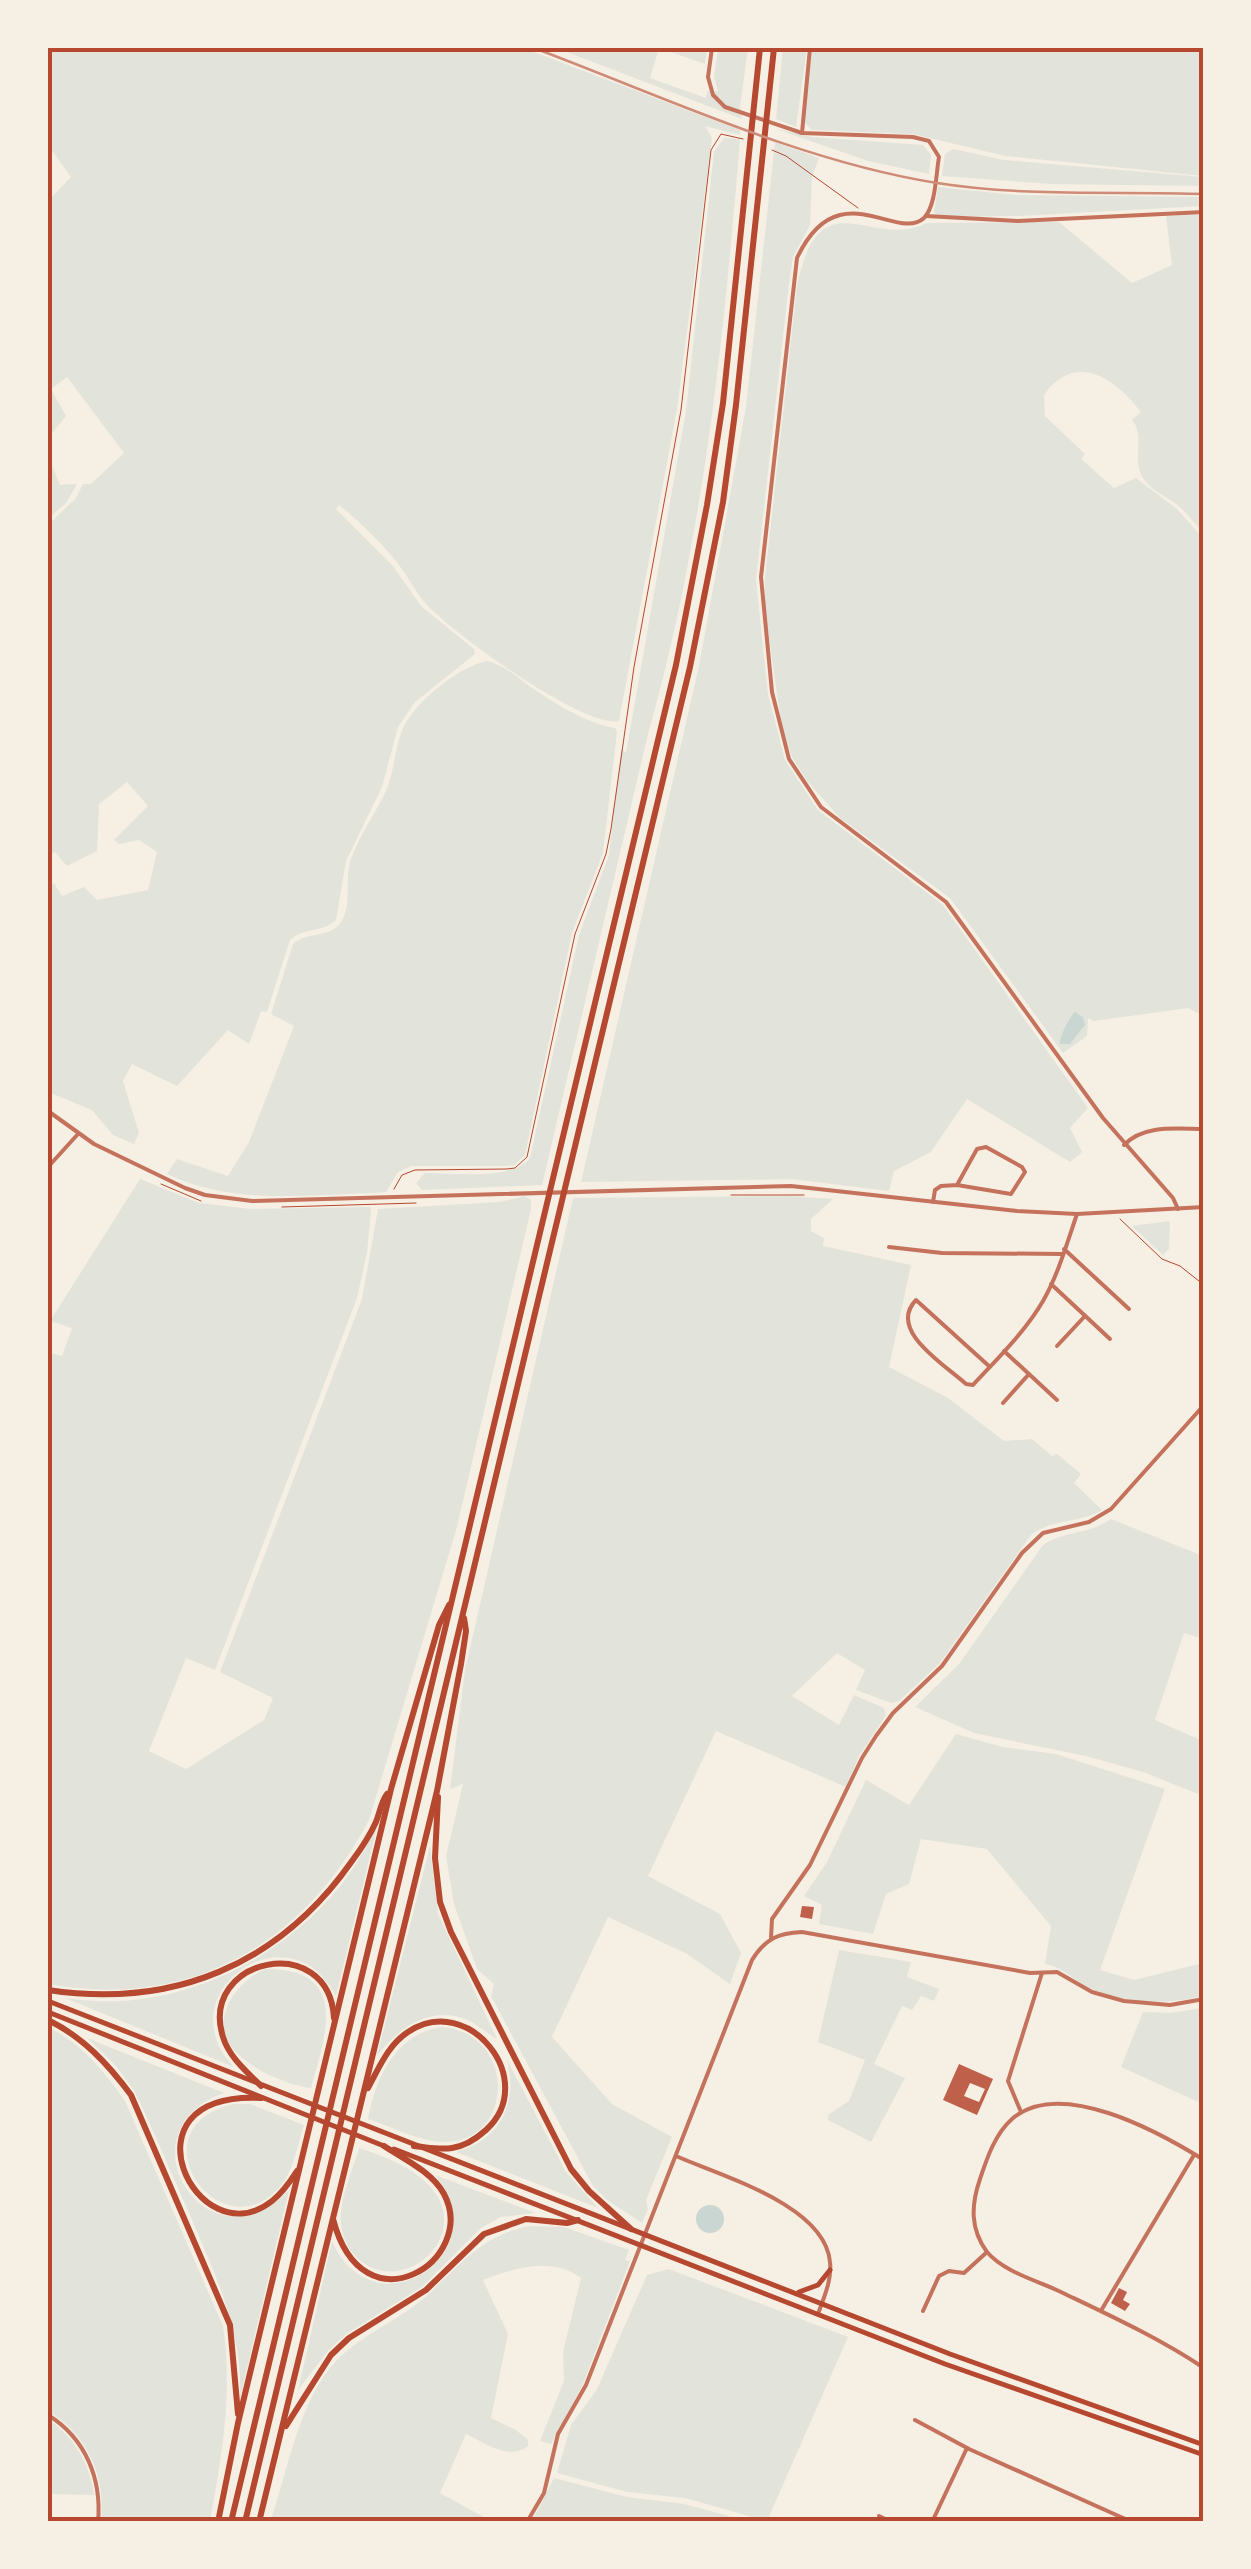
<svg xmlns="http://www.w3.org/2000/svg" width="1251" height="2569" font-family="Cabin,sans-serif">
<style>
.green{fill:#e2e4dc}
.water{fill:#c9d6d2}
.building{fill:#bf614a;fill-rule:evenodd}
.lines{fill:none;stroke-linecap:round;stroke-linejoin:round}
.path{stroke:#b5482f;stroke-width:1}
.minor{stroke:#c5725c;stroke-width:4}
.tertiary{stroke:#c5725c;stroke-width:4}
.primary{stroke:#b5482f;stroke-width:5}
.motorway{stroke:#b5482f;stroke-width:6}
.rail{stroke:#cf8b77;stroke-width:2.5}
.neatline{fill:none;stroke:#b5482f;stroke-width:4}
</style>
<rect width="100%" height="100%" fill="#f6efe4"/>
<!-- green -->
<g class="green">
<path d="M48,48H523L740,130V135L705,126L712,138L677,409L619,721C584,729 451,632 425,603C415,591 408,577 399,565C382,543 360,522 339,505L336,509L393,566L421,606L474,649L475,654L415,702L398,727L382,787L346,861L336,920C323,933 304,927 290,940L267,1012L261,1011L249,1044L228,1030L177,1086L132,1064L123,1081L139,1133L134,1144L113,1135L92,1110L48,1092V888L54,883L62,896L84,887L97,900L148,890L157,852L139,840L119,844L114,840L148,806L127,782L99,804L97,851L67,866L55,852L48,857V525L76,498L83,484H91L124,453L67,377L51,389L66,416L48,438V201L71,177L48,145Z"/>
<path d="M556,48H707L705,64L659,48L650,78L706,98L707,91H718L714,77L718,48H748L740,107L742,119Z"/>
<path d="M783,48H807L796,127L776,119Z"/>
<path d="M812,48H1199L1203,53V176L1005,156L913,134L812,130L805,123V113Z"/>
<path d="M776,129L812,137L923,145L931,155L929,174L868,161Z"/>
<path d="M724,138L740,139C724,339 703,541 648,734L542,1185L422,1190L416,1183L425,1173C453,1173 512,1181 530,1158L579,935L609,855L621,749L626,753L686,411L714,152Z"/>
<path d="M775,142L819,158L812,177L810,225L793,257L789,283L756,580L768,694L785,760L818,810L943,905L1088,1108L1070,1128L1082,1152L1070,1162L967,1099L931,1152L894,1171L889,1191L791,1179L581,1182L699,666L746,407Z"/>
<path d="M953,149L1004,160L1203,177V186L1052,184L942,176L945,154Z"/>
<path d="M938,187L1015,195L1203,197V206L1019,216L947,217L934,213Z"/>
<path d="M1203,214V532C1195,525 1190,516 1182,509C1169,496 1147,491 1140,472C1134,455 1144,433 1132,420L1141,412C1116,379 1075,350 1044,395L1045,416L1085,454L1081,459L1114,488L1136,478L1177,509L1203,538V1016L1188,1008L1094,1021L1088,1018L1087,1036L1063,1053L950,898L840,818L807,781L792,757L782,728L765,611V577L797,286C820,175 870,251 927,223L1059,222L1132,283L1172,265L1166,216Z"/>
<path d="M48,455L60,485L77,484L66,503L48,519Z"/>
<path d="M487,661C504,665 514,675 528,685C555,703 582,722 615,728L617,732L603,853L572,933L525,1155L514,1165L506,1166H412L398,1172L386,1192L374,1193C304,1195 231,1205 167,1174L177,1159L228,1176L249,1142L294,1026L271,1014L293,944C307,931 330,939 341,922C352,906 345,880 350,862C358,837 374,816 385,793C394,774 394,753 401,733C411,705 457,667 487,661Z"/>
<path d="M140,1179L199,1203L251,1209L369,1207L371,1210L367,1253L357,1298L215,1670L186,1658L149,1751L186,1769L264,1720L273,1698L220,1672L362,1299L378,1209L500,1202L525,1196L531,1200V1209L457,1527L369,1820C303,1945 190,2010 48,1984V1352L62,1356L72,1328L50,1321Z"/>
<path d="M790,1196L833,1199L811,1219V1231L824,1238L823,1246L911,1265L889,1367L948,1398L1004,1441L1032,1439L1052,1456L1057,1454L1081,1474L1074,1483L1102,1510C1080,1524 1052,1518 1031,1535L940,1663L899,1701L891,1703L856,1690L865,1670L837,1653L792,1696L839,1725L854,1695L884,1708L886,1715L859,1756L846,1787L716,1731L648,1876L720,1914L741,1953L730,1984L687,1954L608,1917L552,2037L612,2104L672,2137L646,2200L648,2209L642,2223L607,2200L593,2186L491,1996L494,1984L477,1969L454,1904L446,1856L463,1784L450,1789L465,1670L573,1198Z"/>
<path d="M1170,1221L1169,1249L1163,1255L1132,1226Z"/>
<path d="M1111,1519L1203,1556V1639L1184,1633L1155,1720L1203,1741V1778L1198,1794L1143,1772L1086,1756L974,1733L915,1707L959,1664L1043,1545C1064,1531 1090,1534 1111,1519Z"/>
<path d="M956,1734L1003,1747L1056,1754L1165,1789L1100,1970L1134,1980L1203,1963V1996C1168,2005 1128,2003 1094,1990C1076,1983 1064,1967 1045,1964L1051,1926L987,1849L921,1839L909,1884L886,1894L873,1934L819,1924L822,1905L804,1896L827,1862L866,1780L909,1805Z"/>
<path d="M377,1827L336,1996C288,1904 164,1995 234,2067L65,1998C163,2014 265,1970 330,1898C349,1878 364,1852 377,1827Z"/>
<path d="M430,1846L438,1914L497,2039C488,2034 479,2026 470,2021C432,2003 398,2028 377,2056Z"/>
<path d="M839,1950L911,1962L907,1977L939,1989L934,2001L921,1996L912,2010L902,2006L874,2064L905,2078L871,2142L828,2120V2115L849,2101L865,2060L818,2042Z"/>
<path d="M266,1969C350,1969 326,2034 311,2088C288,2085 258,2072 240,2056C205,2026 233,1982 266,1969Z"/>
<path d="M1203,2008V2104L1121,2067L1143,2012L1170,2013Z"/>
<path d="M48,2027C80,2042 105,2072 125,2101L223,2326C233,2392 222,2456 210,2521H101C106,2476 87,2434 48,2411Z"/>
<path d="M441,2027C518,2032 515,2144 443,2142C418,2141 392,2127 368,2119C376,2077 395,2035 441,2027Z"/>
<path d="M87,2038L224,2093C117,2131 207,2275 289,2190L240,2398C243,2332 217,2279 192,2220C173,2177 155,2134 135,2092L116,2066Z"/>
<path d="M507,2060L566,2172L598,2208L456,2152C501,2140 518,2103 507,2060Z"/>
<path d="M233,2104H250L304,2125C297,2146 294,2172 278,2189C219,2252 132,2129 233,2104Z"/>
<path d="M359,2148C387,2157 421,2170 437,2196C465,2242 404,2293 362,2262C349,2252 342,2238 341,2222C339,2199 353,2170 359,2148Z"/>
<path d="M435,2175L536,2213L501,2217L481,2228L422,2287L346,2334L328,2351L298,2390L332,2241C372,2334 500,2257 435,2175Z"/>
<path d="M529,2226L564,2227L629,2250L625,2260L630,2261L583,2384L551,2444L540,2441L564,2381L563,2352L581,2278C551,2256 515,2268 483,2280L508,2334L491,2418L516,2430L528,2440V2446C509,2461 485,2443 466,2434L440,2493L491,2521L270,2522C288,2471 299,2399 337,2360C364,2333 402,2319 430,2293C461,2263 484,2235 529,2226Z"/>
<path d="M669,2269L848,2337L767,2521L685,2498L627,2492L557,2473L571,2425L597,2389L647,2275Z"/>
<path d="M48,2419C75,2438 89,2463 94,2495L48,2494Z"/>
<path d="M554,2478L627,2497L684,2504L748,2521H532Z"/>
</g>
<!-- water -->
<g class="water">
<path d="M1075,1012L1083,1017L1085,1025L1070,1044H1060C1059,1038 1069,1017 1075,1012Z"/>
<circle cx="710" cy="2219" r="14"/>
</g>
<!-- building -->
<g class="building">
<path d="M802,1906L814,1907L812,1919L800,1917Z"/>
<path d="M959,2064L993,2079L977,2115L943,2100ZM970,2083L985,2089L979,2102L964,2096Z"/>
<path d="M1119,2288L1127,2292L1123,2300L1130,2304L1125,2311L1111,2303Z"/>
</g>
<g class="lines">
<!-- path -->
<g class="path">
<path d="M772,150L786,156L858,208"/>
<path d="M161,1184L201,1201"/>
<path d="M394,1189L402,1175L415,1170L507,1169L515,1168L527,1157L575,934L606,854L611,829L634,667L681,410L711,150L721,134L743,139"/>
<path d="M731,1195H804"/>
<path d="M282,1207L416,1203"/>
<path d="M1120,1219L1162,1259L1180,1266L1204,1285"/>
</g>
<!-- minor -->
<g class="minor">
<path d="M712,48L708,77L713,95L725,107L802,133L913,137L929,141L939,157C936,173 936,206 924,218C897,243 838,171 797,258L761,577L772,692L789,759L821,807L946,902L1103,1118L1173,1198L1178,1209"/>
<path d="M802,133L810,48"/>
<path d="M926,216L1018,221L1204,212"/>
<path d="M1124,1145C1144,1124 1177,1129 1204,1129"/>
<path d="M48,1167L78,1134"/>
<path d="M933,1202L935,1190L941,1186L957,1185L977,1149L986,1147L1022,1167L1025,1172L1011,1194L957,1185"/>
<path d="M889,1247L942,1253L1062,1254"/>
<path d="M1064,1249L1129,1309"/>
<path d="M1051,1284L1110,1339"/>
<path d="M1057,1346L1085,1316"/>
<path d="M1004,1351L1057,1400"/>
<path d="M990,1367L916,1300C887,1330 944,1364 966,1384L973,1385C997,1359 1025,1332 1043,1301C1058,1275 1067,1243 1077,1214"/>
<path d="M1003,1403L1029,1374"/>
<path d="M771,1938L772,1919L810,1865L862,1758L876,1736L893,1713L942,1666L1022,1553L1043,1533L1089,1522L1111,1509L1204,1405"/>
<path d="M1021,2112L1008,2081L1042,1973"/>
<path d="M676,2156C721,2176 825,2205 830,2262C832,2280 824,2297 818,2314"/>
<path d="M1204,2160C1159,2132 1060,2077 1012,2119C995,2134 987,2158 980,2179C971,2205 970,2229 987,2252C1004,2272 1038,2281 1061,2292C1109,2315 1159,2338 1204,2368"/>
<path d="M1102,2309L1194,2155"/>
<path d="M923,2311L939,2276L949,2271L964,2273L987,2252"/>
<path d="M48,2415C85,2438 102,2478 98,2522"/>
<path d="M915,2420L969,2449L1132,2522"/>
<path d="M879,2516L891,2522"/>
<path d="M527,2522L544,2493L558,2434L586,2385L752,1960C765,1939 778,1933 802,1932L1030,1973L1057,1972L1092,1992L1124,2001L1170,2005L1204,1999"/>
<path d="M932,2522L967,2448"/>
</g>
<!-- tertiary -->
<path class="tertiary" d="M48,1111L94,1144L185,1188L205,1195L252,1201L791,1186L1017,1211L1077,1214L1204,1207"/>
<!-- primary -->
<g class="primary">
<path d="M48,2001L950,2354L1204,2445"/>
<path d="M48,2012L384,2146"/>
<path d="M394,2149L945,2364L1204,2455"/>
<path d="M799,2292L818,2285L830,2270"/>
</g>
<!-- motorway -->
<g class="motorway">
<path d="M438,1797L435,1858L440,1902L451,1932L571,2169L589,2191L631,2229"/>
<path d="M48,1990C173,2009 279,1965 352,1861C361,1849 370,1835 376,1822C380,1812 381,1802 387,1794"/>
<path d="M48,2020C83,2037 108,2064 131,2095L230,2325L238,2414"/>
<path d="M261,2086C247,2072 229,2057 223,2037C198,1958 329,1930 334,2018"/>
<path d="M368,2088C379,2068 388,2045 408,2032C469,1991 540,2081 486,2130C476,2139 466,2146 452,2148C440,2150 426,2147 414,2146"/>
<path d="M261,2098C115,2091 197,2260 272,2201C282,2193 290,2182 297,2171"/>
<path d="M333,2219C363,2334 479,2260 444,2194C432,2172 404,2159 384,2146"/>
<path d="M286,2426L331,2355L349,2338L426,2290L484,2234L526,2219L567,2223L578,2220"/>
<path d="M218,2522L238,2423L391,1789L439,1625L449,1605"/>
<path d="M231,2522L676,665L707,505L723,403L760,48"/>
<path d="M245,2522L690,667L723,502L736,405L774,48"/>
<path d="M259,2522L437,1791L461,1664L466,1631L464,1618"/>
</g>
<!-- rail -->
<path class="rail" d="M534,48C662,96 802,162 937,183C1025,197 1115,191 1204,194"/>
</g>
<!-- border -->
<rect width="1251" height="2569" fill="none" stroke="#f6efe4" stroke-width="100"/>
<rect x="50" y="50" width="1151" height="2469" class="neatline"/>
</svg>
